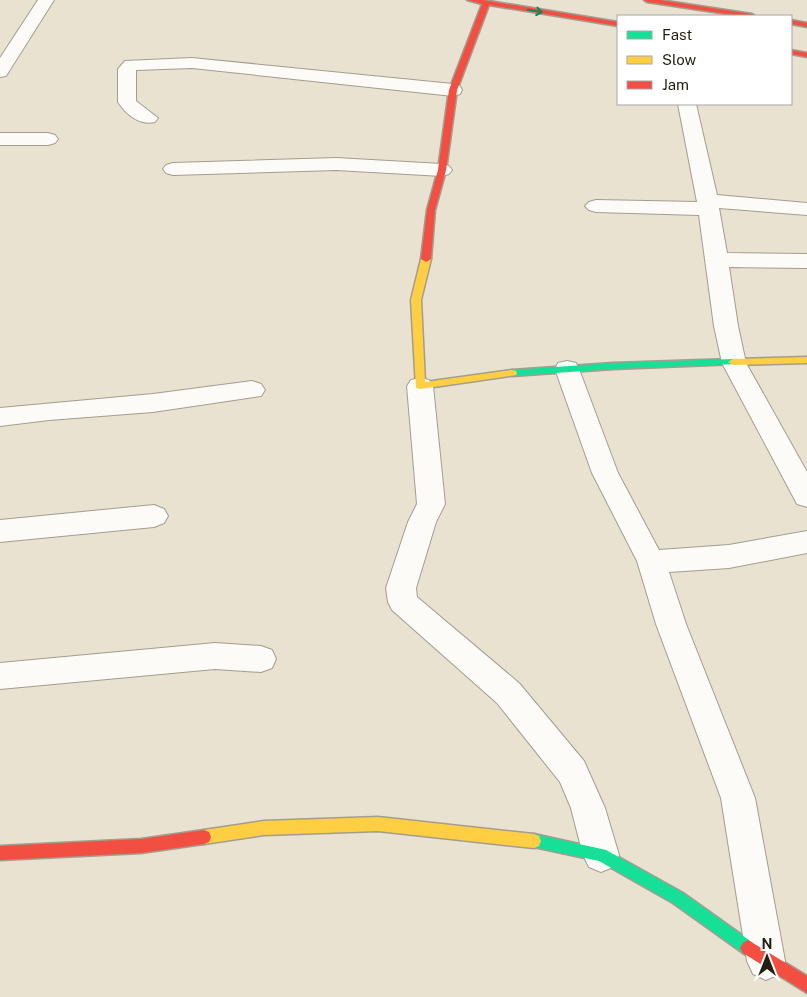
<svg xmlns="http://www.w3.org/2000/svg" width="807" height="997" font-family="'Public Sans',sans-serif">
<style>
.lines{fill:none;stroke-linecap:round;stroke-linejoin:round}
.street-casing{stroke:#a39d90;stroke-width:2}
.fast-casing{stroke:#a39d90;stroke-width:3}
.slow-casing{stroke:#a39d90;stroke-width:3}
.jam-casing{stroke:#a39d90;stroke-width:3}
.street{fill:#fcfbf8;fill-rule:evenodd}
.fast{fill:#16e098;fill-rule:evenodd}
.slow{fill:#ffcf43;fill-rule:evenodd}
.jam{fill:#f24e42;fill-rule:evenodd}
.oneway{stroke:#1d8056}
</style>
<rect width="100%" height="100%" fill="#eae2d0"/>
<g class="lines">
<defs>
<g id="street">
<path d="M38,0H54L6,76L0,77V58Z"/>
<path d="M192,58L453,84L460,86L462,90L460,94L453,96L192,68L136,70V101L158,118L155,122C139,126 126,114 118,102V69L125,61Z"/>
<path d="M678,104H696L717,195L807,203V215L719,208L727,253L807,254V268L729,267L738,326L746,363L807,472V507L797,504L722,363L714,326L699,215L596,212L589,210L585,206L589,202L596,200L697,202Z"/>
<path d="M0,133H48L55,135L58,139L55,143L48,145H0Z"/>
<path d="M336,158L442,164L449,166L452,170L449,174L442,176L336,170L173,175L166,173L163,169L166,165L173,163Z"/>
<path d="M567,361L576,363L579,369L618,473L659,550L729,545L807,531V553L729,568L669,572L686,624L755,798L785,961L779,974L766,980L753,974L747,961L721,798L656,624L637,561L592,473L555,369L558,363Z"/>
<path d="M420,378L429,380L433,386L445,504L436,522L416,588L417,597L519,683L584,761L605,808L619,855L613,867L601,872L589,867L583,855L571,808L560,782L497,703L392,610L388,602L386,588L408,522L417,504L407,386L411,380Z"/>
<path d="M252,381L261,384L265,390L261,396L153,412L49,420L0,426V408L153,394Z"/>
<path d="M154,505L164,509L168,516L164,523L154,527L0,542V520Z"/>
<path d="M215,643L261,646L272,650L276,659L272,668L261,672L215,669L0,689V663Z"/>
</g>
<g id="fast">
<path d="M733,359L738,362L737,364L613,369L512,376L507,373L512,370L613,363Z"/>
<path d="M534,834L606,850L683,893L753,943L756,948L753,953L748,956L743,953L673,903L599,861L529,846L527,841L529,836Z"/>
</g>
<g id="slow">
<path d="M426,256L431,259L421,300L425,382L512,370L516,371L517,373L516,375L420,389L416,388L411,300L421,259Z"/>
<path d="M807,357V363L733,365L728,362L733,359Z"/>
<path d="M378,817L534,834L539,836L541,841L539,846L534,848L378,831L264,835L204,844L199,842L197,837L199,832L204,830L264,821Z"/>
</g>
<g id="jam">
<path d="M467,0H483L618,22V26L489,5L457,90L446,170L435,210L431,259L426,262L421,259L427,210L438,170L449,90L482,4Z"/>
<path d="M644,0H660L752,14L755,16H740L647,2Z"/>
<path d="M791,20L807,23V27L791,24Z"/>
<path d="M791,50L807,53V57L791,54Z"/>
<path d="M204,830L209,832L211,837L209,842L204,844L141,853L0,860V846L141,839Z"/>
<path d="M748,940L807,976V993L743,953L740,948L743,943Z"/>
</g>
</defs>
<!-- street casing -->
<use href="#street" class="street-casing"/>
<!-- fast casing -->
<use href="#fast" class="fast-casing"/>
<!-- slow casing -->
<use href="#slow" class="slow-casing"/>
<!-- jam casing -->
<use href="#jam" class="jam-casing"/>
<!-- street -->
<use href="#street" class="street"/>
<!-- fast -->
<use href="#fast" class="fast"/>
<!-- slow -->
<use href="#slow" class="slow"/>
<!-- jam -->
<use href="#jam" class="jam"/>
</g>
<!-- one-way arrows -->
<defs><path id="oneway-shaft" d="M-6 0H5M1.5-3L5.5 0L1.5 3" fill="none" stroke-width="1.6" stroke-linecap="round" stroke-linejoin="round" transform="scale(1.25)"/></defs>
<use class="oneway" href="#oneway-shaft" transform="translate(535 11) rotate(9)"/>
<!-- legend -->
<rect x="617" y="15" width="175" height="90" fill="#ffffff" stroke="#a7a5a1"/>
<rect x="627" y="31" width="25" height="8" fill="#16e098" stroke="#a7a5a1"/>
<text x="662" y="40" font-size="15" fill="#241f13">Fast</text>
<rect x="627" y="56" width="25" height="8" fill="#ffcf43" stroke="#a7a5a1"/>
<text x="662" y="65" font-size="15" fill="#241f13">Slow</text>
<rect x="627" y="81" width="25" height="8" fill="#f24e42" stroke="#a7a5a1"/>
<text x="662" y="90" font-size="15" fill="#241f13">Jam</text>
<!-- north arrow -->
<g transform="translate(767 957)" stroke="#ffffff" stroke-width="4" paint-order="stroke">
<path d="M0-4L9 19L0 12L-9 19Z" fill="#241f13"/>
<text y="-8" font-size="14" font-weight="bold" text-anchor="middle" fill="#241f13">N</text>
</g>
</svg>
